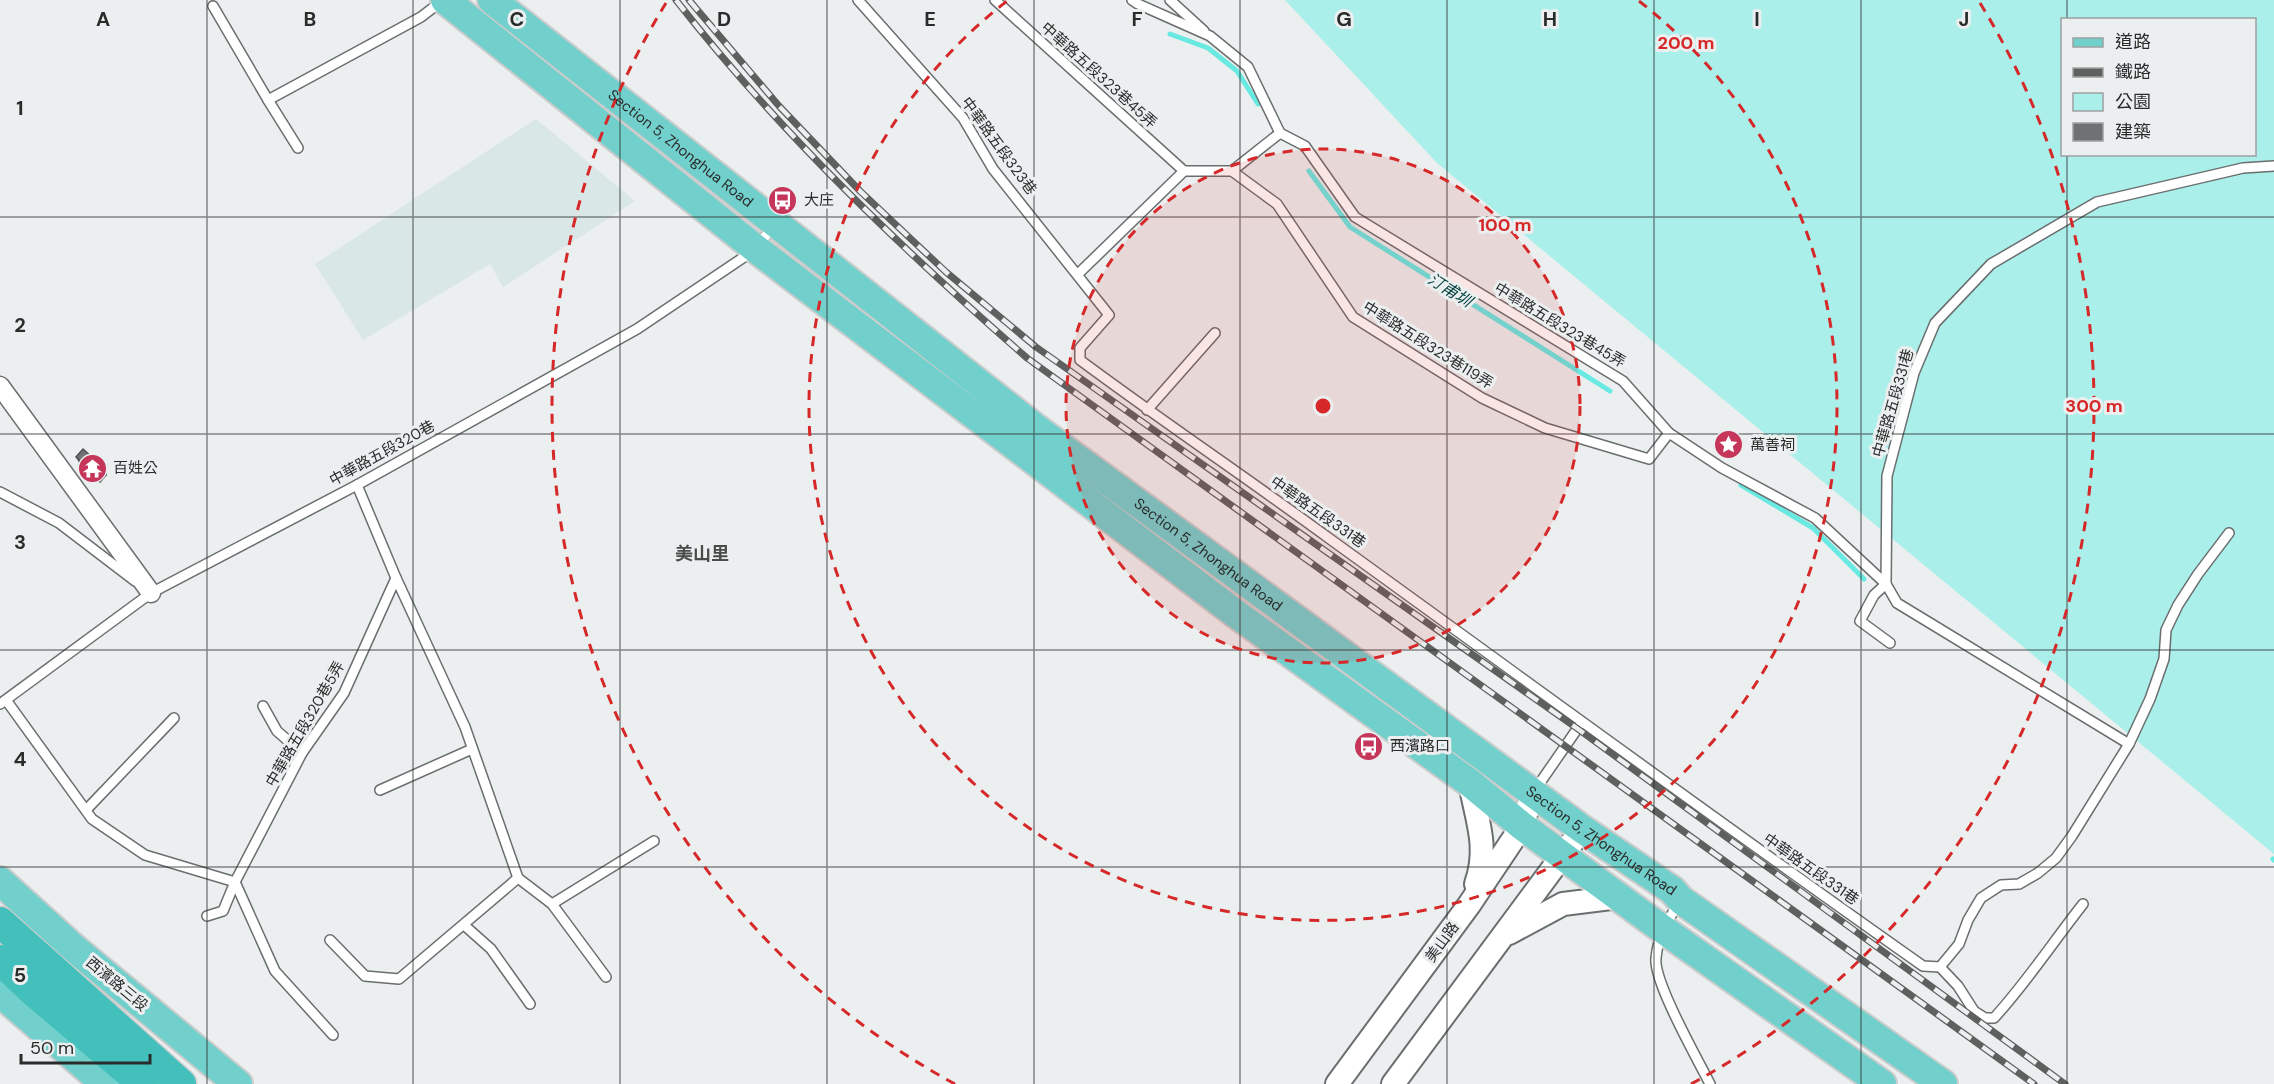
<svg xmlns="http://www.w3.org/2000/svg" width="2274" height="1084" font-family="'DM Sans','Noto Sans TC',sans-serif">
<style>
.built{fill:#d9e7e6}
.green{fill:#aaefea;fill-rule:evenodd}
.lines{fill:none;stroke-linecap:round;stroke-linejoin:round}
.stream{stroke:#68e9e2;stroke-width:5}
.service-casing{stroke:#6a6e6e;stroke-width:12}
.minor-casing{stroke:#6a6e6e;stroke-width:21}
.tertiary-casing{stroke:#6a6e6e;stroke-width:26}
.primary-casing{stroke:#ccc;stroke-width:32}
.trunk-casing{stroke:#ccc;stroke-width:33}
.service{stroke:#fff;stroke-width:9}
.minor{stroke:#fff;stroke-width:18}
.tertiary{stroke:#fff;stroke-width:22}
.primary{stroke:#72d0cc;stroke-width:28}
.trunk{stroke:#43c0bb;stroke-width:30}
.rail-casing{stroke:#5e6060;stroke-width:7}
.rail{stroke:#ebefef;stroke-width:4.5;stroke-dasharray:14;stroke-linecap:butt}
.wall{fill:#5f6262}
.shaded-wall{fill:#4d5050}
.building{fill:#6e7272;stroke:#4d5050;stroke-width:1.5}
.grid{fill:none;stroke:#2a2c2c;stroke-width:1.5;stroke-opacity:0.55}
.ring{fill:none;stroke:#d62828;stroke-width:3;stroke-dasharray:10 8}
.labels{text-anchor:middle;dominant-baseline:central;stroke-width:6;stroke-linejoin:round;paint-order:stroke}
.street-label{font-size:15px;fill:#2a2c2c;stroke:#ebefef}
.poi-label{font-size:15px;fill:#2a2c2c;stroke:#ebefef;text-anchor:start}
.water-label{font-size:16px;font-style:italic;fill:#074442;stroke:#ebefef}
.quarter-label{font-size:18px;font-weight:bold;fill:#484c4b;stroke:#ebefef}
.grid-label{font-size:20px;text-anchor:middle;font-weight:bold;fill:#2a2c2c;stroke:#ebefef;stroke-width:6;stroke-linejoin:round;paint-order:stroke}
.centre{fill:#d62828;stroke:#ebefef;stroke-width:3}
.ring-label{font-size:18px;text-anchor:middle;font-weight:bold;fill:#d62828;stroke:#ebefef;stroke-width:6;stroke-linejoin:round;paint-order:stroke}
</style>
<rect width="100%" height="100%" fill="#ebefef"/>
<!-- built -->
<path class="built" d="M536,119L635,201L503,287L490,264L363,340L315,264Z"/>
<!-- green -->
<path class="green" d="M1285,0H2274V854L1437,163ZM2062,20H2254V154H2062Z"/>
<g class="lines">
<!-- stream -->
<g class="stream">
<path d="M1170,34L1208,48L1237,71L1258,104"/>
<path d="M1309,171L1350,227L1610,391"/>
<path d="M1741,485L1813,528L1864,579"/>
<path d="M2273,859L2274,860"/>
</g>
<defs>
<g id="service">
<path d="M858,0L963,118L993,169L1109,315L1080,348V360C1162,421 1247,478 1330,539C1528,682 1724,826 1923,966L1940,967"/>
<path d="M995,0L1184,171"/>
<path d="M1132,0L1138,4L1210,36L1248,67L1280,133L1305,146L1355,217L1623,381L1669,433L1722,468L1815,518L1886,584"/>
<path d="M1170,0L1204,31"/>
<path d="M213,6L268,100L421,17L442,1"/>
<path d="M268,100L298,148"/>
<path d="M1232,171L1280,133"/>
<path d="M1078,274L1184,171H1232L1277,204L1353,317L1482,398L1545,428L1649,459L1669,433"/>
<path d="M1147,410L1215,333"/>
<path d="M357,485L396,578L465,727L518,878L552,904L606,977"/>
<path d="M0,492L59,523L135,581"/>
<path d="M1886,584L1874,595L1860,621L1890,643"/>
<path d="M6,700L92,819L145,855L235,882L275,971L333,1035"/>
<path d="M0,704L151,593L357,485L637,329L756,249L773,226"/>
<path d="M263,706L277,731L302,753"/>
<path d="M2129,744L1897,603L1886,584L1887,476L1914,373L1935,323L1991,264L2097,202L2243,168L2274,166"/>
<path d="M380,790L472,749"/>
<path d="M1535,790L1582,722"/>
<path d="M86,810L174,718"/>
<path d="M1679,903C1667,921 1658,936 1656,958C1653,981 1698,1060 1710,1084"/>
<path d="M552,904L654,841"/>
<path d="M2083,904C2053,942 2027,982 1994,1018H1985L1974,1011L1958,986L1940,967L1959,944L1968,920L1981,898L2001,885L2019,884L2038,873L2056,858L2072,836L2129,744L2150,699L2164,659L2166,630L2178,605L2198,574L2229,533"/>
<path d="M207,916L223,911L235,882L302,753L344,693L396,578"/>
<path d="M464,925L491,949L530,1004"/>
<path d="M330,940L365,976L399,979L518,878"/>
</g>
<path id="minor" d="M0,386L151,593"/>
<g id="tertiary">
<path d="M1470,783C1477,821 1489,847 1476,884"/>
<path d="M1509,933L1563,904L1619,897"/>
<path d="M1337,1084L1469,905L1522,826L1533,792"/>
<path d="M1393,1084L1582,829"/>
</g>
<g id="primary">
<path d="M445,0L756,249L1236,614L1470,783L1522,826L1654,923L1882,1084"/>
<path id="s1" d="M492,0L1037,429L1582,829L1672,890L1681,900L1943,1084"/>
<path d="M0,881L75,949L238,1084"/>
<path d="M0,993L105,1084"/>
</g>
<g id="trunk">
<path d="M0,922L181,1084"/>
<path d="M0,960L34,992L143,1084"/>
</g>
</defs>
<!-- service casing -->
<use href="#service" class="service-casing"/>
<!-- minor casing -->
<use href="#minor" class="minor-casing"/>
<!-- tertiary casing -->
<use href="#tertiary" class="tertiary-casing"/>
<!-- primary casing -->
<use href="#primary" class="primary-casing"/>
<!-- trunk casing -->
<use href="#trunk" class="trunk-casing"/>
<!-- service -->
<use href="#service" class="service"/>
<!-- minor -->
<use href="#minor" class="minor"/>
<!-- tertiary -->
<use href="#tertiary" class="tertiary"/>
<!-- primary -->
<use href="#primary" class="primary"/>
<!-- trunk -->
<use href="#trunk" class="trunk"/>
<defs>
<g id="rail">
<path d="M676,0C779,132 901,248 1027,358L2034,1084"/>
<path d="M689,0L779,106L860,191L946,272L1036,347L1578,729L2065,1084"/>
</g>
</defs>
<!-- rail casing -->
<use href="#rail" class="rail-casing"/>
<!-- rail -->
<use href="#rail" class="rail"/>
</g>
<!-- wall -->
<path class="wall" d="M76,457L107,475L100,483L79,463Z"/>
<!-- shaded-wall -->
<path class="shaded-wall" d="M105,469L107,475L100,483L98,477Z"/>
<!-- building -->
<path class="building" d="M83,449L105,469L98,477L76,457Z"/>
<!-- grid -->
<path class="grid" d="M207,0V1084M413,0V1084M620,0V1084M827,0V1084M1034,0V1084M1240,0V1084M1447,0V1084M1654,0V1084M1861,0V1084M2067,0V20M2067,154V1084M0,217H2274M0,434H2274M0,650H2274M0,867H2274"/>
<!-- distance rings -->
<circle cx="1323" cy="406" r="257" fill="#d62828" fill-opacity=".12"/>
<g class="ring">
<circle cx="1323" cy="406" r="257"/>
<path d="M1639 1A514 514 0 1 1 1007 1"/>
<path d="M955 1084A771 771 0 0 1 666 3M1980 3A771 771 0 0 1 1691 1084"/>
</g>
<!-- icons -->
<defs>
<symbol id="bus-disc" viewBox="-11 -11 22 22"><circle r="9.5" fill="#c5365a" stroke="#ebefef"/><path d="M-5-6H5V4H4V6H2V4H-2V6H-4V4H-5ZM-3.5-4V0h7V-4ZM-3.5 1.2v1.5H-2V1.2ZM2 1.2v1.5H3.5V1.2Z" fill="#fff"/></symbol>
<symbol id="sight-disc" viewBox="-11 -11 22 22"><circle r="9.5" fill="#c5365a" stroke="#ebefef"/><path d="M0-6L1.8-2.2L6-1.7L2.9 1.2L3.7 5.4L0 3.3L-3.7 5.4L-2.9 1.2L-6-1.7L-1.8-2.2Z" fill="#fff"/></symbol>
<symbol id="temple-disc" viewBox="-11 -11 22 22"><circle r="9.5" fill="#c5365a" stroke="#ebefef"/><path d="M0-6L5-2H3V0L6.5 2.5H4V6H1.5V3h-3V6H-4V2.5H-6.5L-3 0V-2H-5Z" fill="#fff"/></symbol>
</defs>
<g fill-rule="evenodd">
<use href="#bus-disc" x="766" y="184" width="33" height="33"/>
<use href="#sight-disc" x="1712" y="428" width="33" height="33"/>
<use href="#temple-disc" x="76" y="452" width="33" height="33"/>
<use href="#bus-disc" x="1352" y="730" width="33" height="33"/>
</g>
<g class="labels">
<!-- street labels -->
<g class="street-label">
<text transform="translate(1099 75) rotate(42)">中華路五段323巷45弄</text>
<text transform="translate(999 146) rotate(54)">中華路五段323巷</text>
<text stroke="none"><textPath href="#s1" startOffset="240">Section 5, Zhonghua Road</textPath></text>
<text transform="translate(1560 325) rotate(31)">中華路五段323巷45弄</text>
<text transform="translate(1428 345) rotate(32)">中華路五段323巷119弄</text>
<text transform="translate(1893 403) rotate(-74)">中華路五段331巷</text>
<text transform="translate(382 453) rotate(-29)">中華路五段320巷</text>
<text transform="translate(1318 512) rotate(35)">中華路五段331巷</text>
<text stroke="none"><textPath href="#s1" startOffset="906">Section 5, Zhonghua Road</textPath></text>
<text transform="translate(305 724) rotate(-60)">中華路五段320巷5弄</text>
<text stroke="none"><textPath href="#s1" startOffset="1392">Section 5, Zhonghua Road</textPath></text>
<text transform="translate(1811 869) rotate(35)">中華路五段331巷</text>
<text transform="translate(1442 942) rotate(-54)">美山路</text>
<text transform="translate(117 984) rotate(40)">西濱路三段</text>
</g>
<!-- poi labels -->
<g class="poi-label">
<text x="804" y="200">大庄</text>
<text x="1750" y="445">萬善祠</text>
<text x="113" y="468">百姓公</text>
<text x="1390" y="746">西濱路口</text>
</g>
<!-- water labels -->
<g class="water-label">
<text transform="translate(1450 290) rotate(32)">汀甫圳</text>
</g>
<!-- quarter labels -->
<g class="quarter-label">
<text x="702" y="554">美山里</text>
</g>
</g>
<g class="grid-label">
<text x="103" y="26">A</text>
<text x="310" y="26">B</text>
<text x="517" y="26">C</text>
<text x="724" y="26">D</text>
<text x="930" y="26">E</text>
<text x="1137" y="26">F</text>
<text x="1344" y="26">G</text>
<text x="1550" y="26">H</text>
<text x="1757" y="26">I</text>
<text x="1964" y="26">J</text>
<text x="20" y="115">1</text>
<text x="20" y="332">2</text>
<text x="20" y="549">3</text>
<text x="20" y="766">4</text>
<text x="20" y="982">5</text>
</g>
<circle cx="1323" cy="406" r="9" class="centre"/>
<g class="ring-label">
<text x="1686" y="49">200 m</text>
<text x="1505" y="231">100 m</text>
<text x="2094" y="412">300 m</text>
</g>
<!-- legend -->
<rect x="2061" y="18" width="195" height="138" fill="#ebefef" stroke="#9ea1a1" stroke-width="1.5"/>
<rect x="2073" y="38" width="30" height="9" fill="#72d0cc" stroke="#9ea1a1" stroke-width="1.5"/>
<text x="2115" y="48" font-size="18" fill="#2a2c2c">道路</text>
<rect x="2073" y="68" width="30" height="9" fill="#5e6060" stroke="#9ea1a1" stroke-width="1.5"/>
<text x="2115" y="78" font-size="18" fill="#2a2c2c">鐵路</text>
<rect x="2073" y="93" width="30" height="18" fill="#aaefea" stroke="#9ea1a1" stroke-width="1.5"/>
<text x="2115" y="108" font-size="18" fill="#2a2c2c">公園</text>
<rect x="2073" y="123" width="30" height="18" fill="#6e7272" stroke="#9ea1a1" stroke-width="1.5"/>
<text x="2115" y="138" font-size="18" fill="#2a2c2c">建築</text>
<!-- scale -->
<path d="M21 1054v9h129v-9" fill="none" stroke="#2a2c2c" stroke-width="3"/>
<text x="30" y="1054" font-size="18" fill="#2a2c2c" stroke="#ebefef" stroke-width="4.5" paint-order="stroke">50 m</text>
</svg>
